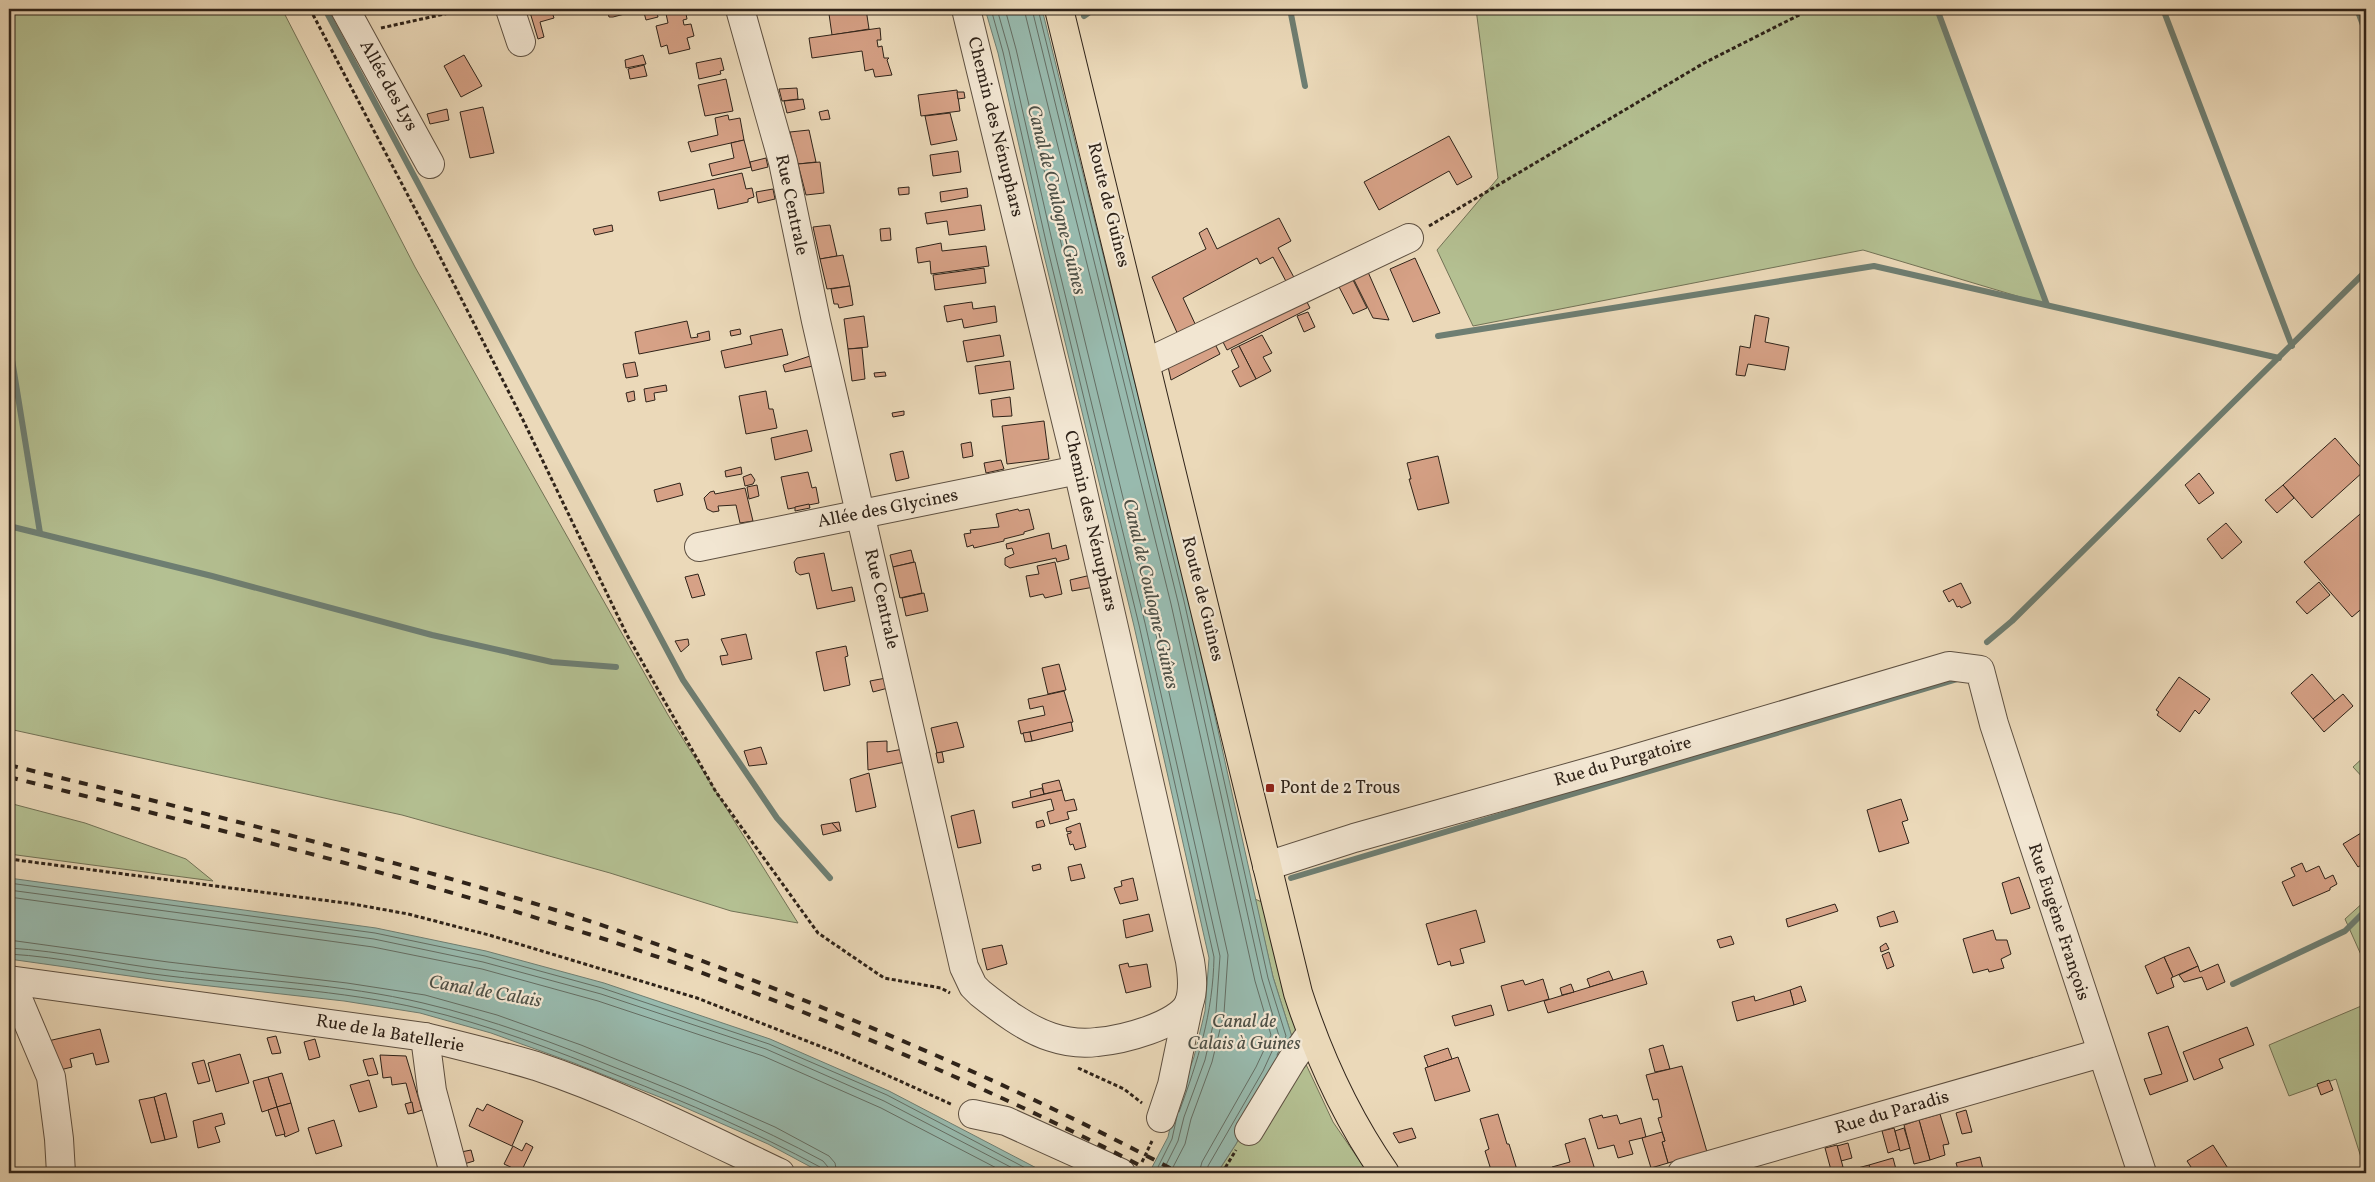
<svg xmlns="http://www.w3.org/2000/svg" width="2375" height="1182" font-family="Vollkorn,serif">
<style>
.green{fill:#b4c092;stroke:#727256}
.water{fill:#98baae;stroke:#6e7e72}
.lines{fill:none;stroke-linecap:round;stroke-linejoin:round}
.shore{stroke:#646e64;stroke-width:1}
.stream{stroke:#6e7e72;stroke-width:6}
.building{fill:#d6a186;stroke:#2f2319}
.minor-casing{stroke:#5e5041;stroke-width:30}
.major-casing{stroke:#2f2319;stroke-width:30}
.path{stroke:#2f2319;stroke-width:3;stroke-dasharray:4 2.5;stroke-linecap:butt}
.minor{stroke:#f2e6d2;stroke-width:28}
.major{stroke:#ebd9b9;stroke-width:28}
.rail{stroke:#2f2319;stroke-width:4;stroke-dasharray:9 9;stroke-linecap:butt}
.poi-dot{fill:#8f2418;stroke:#f2e6d2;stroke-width:2}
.labels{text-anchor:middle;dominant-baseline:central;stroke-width:4.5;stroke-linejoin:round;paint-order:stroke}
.street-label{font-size:18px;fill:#2f2319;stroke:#f2e6d2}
.poi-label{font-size:18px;fill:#2f2319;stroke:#f2e6d2;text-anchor:start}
.water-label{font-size:19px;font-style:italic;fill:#4e5046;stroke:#f2e6d2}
</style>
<rect width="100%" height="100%" fill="#ebd9b9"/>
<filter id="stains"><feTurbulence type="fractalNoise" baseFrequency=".004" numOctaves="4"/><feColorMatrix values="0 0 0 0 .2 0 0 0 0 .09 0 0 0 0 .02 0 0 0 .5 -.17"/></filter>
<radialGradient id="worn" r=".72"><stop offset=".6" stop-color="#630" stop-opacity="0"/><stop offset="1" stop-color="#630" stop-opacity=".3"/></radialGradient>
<!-- green -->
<g class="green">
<path d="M9,9H282L415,267L668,715L798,923L731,911L610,873L402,815L9,729Z"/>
<path d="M1476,9H1937L2047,305L1863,250L1473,326L1437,250L1498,178Z"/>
<path d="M2366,755V781L2353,767Z"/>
<path d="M9,803L85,823L186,859L213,881L9,854Z"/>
<path d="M1255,899L1264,903L1303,1058L1333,1122L1368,1173L1218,1172L1236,1144L1292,1037L1273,977Z"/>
<path d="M2366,900V966L2345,919Z"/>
<path d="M2366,1004V1173L2336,1079L2289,1096L2269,1045Z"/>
</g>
<!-- water -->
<g class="water">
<path d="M985,9H1042L1189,600L1273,977L1292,1037L1236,1144L1217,1173H1149L1168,1137L1173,1114L1194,1057L1205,1011L1209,958L1134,626L1042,247L998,53Z"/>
<path d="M9,878L376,928L486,951L604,983L770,1039L889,1091L1046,1173H822L768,1144L677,1104L574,1063L491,1033L420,1013L344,1001L165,981L9,959Z"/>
</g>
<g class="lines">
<!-- shore -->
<g class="shore">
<path d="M991,9L1003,52L1047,246L1139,625L1214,957C1213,1013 1198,1061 1179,1112"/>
<path d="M997,9L1009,51L1053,245L1145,623L1220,956L1216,1012L1205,1060L1184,1117L1178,1141L1162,1173"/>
<path d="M1005,9L1016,49L1061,243L1153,621L1228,955L1224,1013L1212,1062L1191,1119L1185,1144L1170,1173"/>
<path d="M1024,9L1171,604L1255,981L1271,1035L1256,1067L1202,1162L1199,1173"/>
<path d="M1032,9L1178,602L1262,979L1279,1036L1263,1071L1208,1166L1207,1173"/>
<path d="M1038,9L1184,601L1268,978L1286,1036L1277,1055"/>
<path d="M9,883L375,933L485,956L602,988L769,1044L887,1095L1035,1173"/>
<path d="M9,890L374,939L483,962L601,994L766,1049L884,1101L1022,1173"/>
<path d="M9,897L373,947L482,969L598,1001L763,1056L881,1108L1006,1173"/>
<path d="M9,940L168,962L347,983L425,995L497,1015L581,1045L684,1087L775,1127L829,1156L835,1163L837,1173"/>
<path d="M9,948C62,951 116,964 169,970C252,980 343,984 423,1003C491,1019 557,1044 621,1070C690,1097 758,1126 823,1161L828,1167L830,1173"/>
<path d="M9,954C62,957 116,970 169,976C251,986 342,990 422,1009C489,1025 555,1050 619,1076C688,1103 755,1132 820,1167L823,1173"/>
<path d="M1155,1173L1172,1139L1177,1116"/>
</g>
<!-- stream -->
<g class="stream">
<path d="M325,9L683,680L777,818L830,878"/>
<path d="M1290,9L1305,86"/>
<path d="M1937,9L2047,305"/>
<path d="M2163,9L2292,346"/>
<path d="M2357,9L2366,33"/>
<path d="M1084,16L1094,9"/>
<path d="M1438,336L1874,266L2279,358"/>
<path d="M9,341L40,533"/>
<path d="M9,526L212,576L432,635L552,662L616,667"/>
<path d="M1987,642L2012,621L2366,271"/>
<path d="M1291,878L1961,678"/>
<path d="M2233,984L2345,931L2366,910"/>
</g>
</g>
<!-- building -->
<g class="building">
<path d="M529,9H551L554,18L540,22L544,37L538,39Z"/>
<path d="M607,9H644L613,17H609Z"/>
<path d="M643,9H656L658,17L646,20Z"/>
<path d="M665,9H685L687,19L683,20L684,25L691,24L694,36L687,38L690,49L669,54L667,45L661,47L656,26L668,23Z"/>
<path d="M866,9L869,29L832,35L829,14Z"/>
<path d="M880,28L881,40H877L878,47L882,46L884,58H889L887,60L892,75L875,77L873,69L865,71L862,51L812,58L809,38Z"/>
<path d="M464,55L482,86L461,97L444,66Z"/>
<path d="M643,55L646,64L626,68L625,60Z"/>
<path d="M721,58L724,70L720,71L721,74L699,79L696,63Z"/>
<path d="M644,65L647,76L630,79L628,69Z"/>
<path d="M726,79L733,111L705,116L698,85Z"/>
<path d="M797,88L798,99L782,101L779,89Z"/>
<path d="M957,90L960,111L921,116L918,95Z"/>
<path d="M957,92H964L965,98L958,99Z"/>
<path d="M803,99L805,109L787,113L784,101Z"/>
<path d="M483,107L494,153L470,158L460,112Z"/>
<path d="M447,109L449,120L430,124L427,114Z"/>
<path d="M828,110L830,119L821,120L819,112Z"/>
<path d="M950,113L957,140L931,145L925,116Z"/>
<path d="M728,115L729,120L740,118L744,140L691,152L688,142L718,135L715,118Z"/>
<path d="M809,130L816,162L798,164L790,132Z"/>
<path d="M1449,136L1472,177L1457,185L1449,171L1379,210L1364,182Z"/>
<path d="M744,140L751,167L712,176L709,164L734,158L731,143Z"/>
<path d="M958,151L961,172L933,176L930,155Z"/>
<path d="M766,158L768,167L752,171L750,162Z"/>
<path d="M820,162L824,193L806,195L798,164Z"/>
<path d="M742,173L746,189L752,188L754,197L748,199V202L718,209L714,189L660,201L658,192Z"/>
<path d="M909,187V194L899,195L898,188Z"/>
<path d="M967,188L968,197L941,202L940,192Z"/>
<path d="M773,189L775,199L758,203L756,192Z"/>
<path d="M981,205L985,230L949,235L947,221L927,224L925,213Z"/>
<path d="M1279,218L1291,241L1278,248L1297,283L1289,287L1273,257L1260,264L1257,258L1183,298L1197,328L1179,337L1152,277L1206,249L1199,233L1207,228L1217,249Z"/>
<path d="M612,225L613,231L595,235L593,229Z"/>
<path d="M830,225L837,256L820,259L813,227Z"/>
<path d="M890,228L891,240L881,241L880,229Z"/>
<path d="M941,243L942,251L986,246L989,266L931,274L930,261L918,263L916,248Z"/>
<path d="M843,255L850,286L827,289L820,259Z"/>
<path d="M1415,258L1440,313L1413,322L1390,269Z"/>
<path d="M984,268L986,283L935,290L933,275Z"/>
<path d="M1368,272L1389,320L1373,318L1354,280Z"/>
<path d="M1350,274L1367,308L1353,314L1336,281Z"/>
<path d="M850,286L853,305L839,308L838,304H834L831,289Z"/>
<path d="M1302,292L1310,308L1227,350L1223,342Z"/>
<path d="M972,302L973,309L995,306L997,322L964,328L962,319L947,322L944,306Z"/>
<path d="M1308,312L1315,327L1304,332L1297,316Z"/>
<path d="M1755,315L1769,318L1765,342L1789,347L1785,370L1748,364L1745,376L1736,375L1740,346L1750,348Z"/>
<path d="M864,316L868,347L848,349L844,319Z"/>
<path d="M687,321L691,338L698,337L697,334L709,331L710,340L639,354L635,332Z"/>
<path d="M740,329L741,334L731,336L730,331Z"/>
<path d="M782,329L788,355L725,368L721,351L752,344L750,336Z"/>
<path d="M1000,335L1004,356L967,362L963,341Z"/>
<path d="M1262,335L1272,353L1263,357L1271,371L1256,379L1239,346Z"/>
<path d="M1212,338L1220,354L1171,380L1167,362Z"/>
<path d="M1239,346L1256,379L1240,387L1232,371L1239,367L1231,350Z"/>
<path d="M862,348L865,379L852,381L848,349Z"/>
<path d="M810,356L813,366L785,372L783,365Z"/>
<path d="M1010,361L1014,389L979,394L975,366Z"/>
<path d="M635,362L638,376L626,378L623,364Z"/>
<path d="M885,372L886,376L875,377L874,373Z"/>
<path d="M666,385L667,391L654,393L655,400L646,402L644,389Z"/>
<path d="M634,391L635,400L628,402L626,393Z"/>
<path d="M766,391L769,409H773L777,428L746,434L739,396Z"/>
<path d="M1010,397L1012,416L993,417L991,400Z"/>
<path d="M904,411V415L893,417L892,413Z"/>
<path d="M1044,421L1049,459L1007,464L1002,426Z"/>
<path d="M807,430L812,451L775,460L771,438Z"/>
<path d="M2335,438L2364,471L2312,518L2283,485Z"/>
<path d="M971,442L973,456L963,458L961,444Z"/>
<path d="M903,451L909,478L896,481L890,454Z"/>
<path d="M1438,456L1449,503L1418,510L1409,479H1411L1407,463Z"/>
<path d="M1001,460L1004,469L986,473L984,463Z"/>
<path d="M741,467L742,474L726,477L725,471Z"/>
<path d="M808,472L812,488L816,487L819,503L788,509L781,477Z"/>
<path d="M2199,473L2214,493L2199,504L2185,485Z"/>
<path d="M751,474L755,480L753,484L745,486L743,477Z"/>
<path d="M680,483L683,495L657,502L654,490Z"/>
<path d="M757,485L759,496L749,499L747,487Z"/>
<path d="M2283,485L2294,498L2277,513L2265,500Z"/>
<path d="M745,488L753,521L740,523L736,505L718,506L719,511L713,512L707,509L704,498L710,492L714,491L715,494Z"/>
<path d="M809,504L810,508L795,511V507Z"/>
<path d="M1018,509L1019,511L1029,509L1034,529L1024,532V534L1004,539V541L974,548L973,545L967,547L964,534L971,533L970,530L999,527L996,514Z"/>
<path d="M2366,509V605L2352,617L2304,562Z"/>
<path d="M2226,523L2242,542L2222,559L2207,539Z"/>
<path d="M1049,533L1052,549L1066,545L1069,559L1057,562L1056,558L1010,568L1005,565V558L1014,554L1012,548L1007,549L1006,544Z"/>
<path d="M911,550L914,562L893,567L890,555Z"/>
<path d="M824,553L832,591L852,587L855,601L817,609L809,573L800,575L796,572L794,562L797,558Z"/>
<path d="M915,562L922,593L900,598L893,567Z"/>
<path d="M1055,562L1062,594L1045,598L1043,594L1030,597L1026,576L1039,574L1037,566Z"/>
<path d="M698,574L705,595L692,598L685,577Z"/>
<path d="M1091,575L1094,587L1072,591L1070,580Z"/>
<path d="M2319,582L2330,595L2307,614L2296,602Z"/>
<path d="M1961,583L1971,603L1961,608L1960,606L1957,607L1953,599L1949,602L1943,591Z"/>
<path d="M924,593L928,611L906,616L902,598Z"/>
<path d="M746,634L752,659L722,665L720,656L728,655L721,639Z"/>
<path d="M688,639L689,645L681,652L675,641Z"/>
<path d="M846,646L848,656L845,657L850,685L824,691L816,652Z"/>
<path d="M1059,664L1066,690L1048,694L1042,668Z"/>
<path d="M2312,674L2335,701L2313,719L2291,693Z"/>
<path d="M2179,677L2210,699L2199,714L2195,710L2180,732L2157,715L2159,712L2156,710Z"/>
<path d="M886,678L888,688L873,692L870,681Z"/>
<path d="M1064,691L1073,722L1021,734L1018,721L1045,715L1043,706L1030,709L1028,699Z"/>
<path d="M2343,694L2353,706L2324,732L2313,719Z"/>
<path d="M957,722L964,747L937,753L931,728Z"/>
<path d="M1071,722L1073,731L1032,741L1030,732Z"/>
<path d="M1030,732L1032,741L1025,742L1023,733Z"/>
<path d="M887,741V752L903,749L905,762L868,770L867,742Z"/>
<path d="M761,747L767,764L749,766L744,751Z"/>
<path d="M942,752L944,762L938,763L936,753Z"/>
<path d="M869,773L876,807L856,812L850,779Z"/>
<path d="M1059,780L1062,790L1044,794L1042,784Z"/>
<path d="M1042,788L1044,794L1031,798L1030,791Z"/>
<path d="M1062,790L1065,801L1074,799L1077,810L1067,812L1069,819L1050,824L1047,812L1054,810L1051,799L1013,808L1012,802Z"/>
<path d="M1901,799L1908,820L1902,822L1909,843L1879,852L1867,810Z"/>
<path d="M974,810L981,843L958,848L951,816Z"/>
<path d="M1043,820L1045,826L1037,828L1036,822Z"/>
<path d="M839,822L841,831H839L832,823Z"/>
<path d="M832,823L839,831L823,835L821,825Z"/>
<path d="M1080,823L1086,847L1075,850L1073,844L1070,845L1067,834L1071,833V831L1067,832L1066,828Z"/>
<path d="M2366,830V862L2358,867L2343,844Z"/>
<path d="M2302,863L2306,872L2319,866L2325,879L2333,875L2337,884L2330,888V890L2293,906L2282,882L2295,876L2291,868Z"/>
<path d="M1040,864L1041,869L1033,871L1032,866Z"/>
<path d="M1081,864L1085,878L1071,881L1068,867Z"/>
<path d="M2019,877L2030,908L2011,914L2002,883Z"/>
<path d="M1133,878L1138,900L1120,904L1114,888L1122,886L1121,881Z"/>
<path d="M1835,904L1838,911L1788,927L1786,919Z"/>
<path d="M1476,910L1485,942L1460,949L1464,963L1451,966L1450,961L1438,965L1426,924Z"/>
<path d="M1894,911L1898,922L1880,927L1877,917Z"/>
<path d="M1149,914L1153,931L1126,938L1123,920Z"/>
<path d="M1993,930L1996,940H2007L2011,954L2001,959L2004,968L1989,972L1988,969L1973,973L1963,939Z"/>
<path d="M1731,936L1734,944L1720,948L1717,940Z"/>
<path d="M1886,943L1889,949L1881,952L1880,947Z"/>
<path d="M1002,945L1007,964L987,970L982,949Z"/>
<path d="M2189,947L2198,966L2173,977L2164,957Z"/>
<path d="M1889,952L1894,966L1887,969L1882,955Z"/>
<path d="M2164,957L2173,977L2171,978L2174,987L2157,994L2145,966Z"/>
<path d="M1128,963L1129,967L1147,964L1151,987L1126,993L1119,965Z"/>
<path d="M2218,964L2225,982L2207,990L2202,977L2184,982L2179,975L2198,966L2200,972Z"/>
<path d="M1609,971L1613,980L1590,987L1587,979Z"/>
<path d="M1643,971L1647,984L1548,1013L1544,1001Z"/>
<path d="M1543,979L1549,999L1508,1011L1501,986L1523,980L1525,985Z"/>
<path d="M1571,984L1574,992L1562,995L1560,988Z"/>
<path d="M1801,986L1806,1001L1794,1005L1790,990Z"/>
<path d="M1790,990L1794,1005L1737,1021L1732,1002L1754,996L1755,1001Z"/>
<path d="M1491,1005L1494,1015L1455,1026L1452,1016Z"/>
<path d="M2168,1026L2188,1081L2150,1095L2144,1079L2162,1074L2148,1033Z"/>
<path d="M2247,1027L2254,1045L2219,1059L2223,1068L2194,1080L2183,1052Z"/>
<path d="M100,1029L109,1062L96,1065L93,1053L70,1059L72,1067L56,1071L48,1041Z"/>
<path d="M276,1036L281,1053L272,1054L267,1038Z"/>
<path d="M315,1039L320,1057L309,1060L304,1042Z"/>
<path d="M1663,1045L1670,1069L1655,1072L1649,1049Z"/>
<path d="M1448,1048L1452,1059L1428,1067L1424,1056Z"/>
<path d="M240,1054L249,1083L216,1092L208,1063Z"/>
<path d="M380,1055L406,1056L422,1110L414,1113L406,1083L392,1085L391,1077L383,1078Z"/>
<path d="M1458,1057L1470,1091L1435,1101L1425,1068Z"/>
<path d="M373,1058L378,1074L368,1076L363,1060Z"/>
<path d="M204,1060L210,1081L198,1084L192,1063Z"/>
<path d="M1682,1066L1707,1152L1668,1163L1662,1142L1665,1141L1658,1118L1662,1117L1658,1099L1653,1100L1646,1075Z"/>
<path d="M282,1073L291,1103L277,1107L268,1077Z"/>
<path d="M268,1077L277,1107L262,1112L253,1081Z"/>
<path d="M369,1080L377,1107L359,1112L350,1085Z"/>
<path d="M2329,1080L2333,1090L2321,1095L2317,1084Z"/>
<path d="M166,1093L177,1137L165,1140L154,1097Z"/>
<path d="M154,1097L165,1140L151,1143L139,1100Z"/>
<path d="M412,1102L414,1113L408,1114L405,1104Z"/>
<path d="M291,1103L299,1131L285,1137L277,1107Z"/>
<path d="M487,1104L523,1121L512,1146L469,1126L477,1108L483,1111Z"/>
<path d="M277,1107L285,1134L276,1136L268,1110Z"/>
<path d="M1966,1110L1972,1132L1962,1134L1956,1113Z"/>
<path d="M222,1113L225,1124L215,1127L220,1142L198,1148L193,1121Z"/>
<path d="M1498,1114L1507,1144H1509L1518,1173H1492L1485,1151L1489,1149L1480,1119Z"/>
<path d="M1940,1114L1949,1144L1943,1145L1945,1155L1930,1160L1919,1120Z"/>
<path d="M1602,1115L1603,1118L1617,1115L1620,1124L1641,1118L1646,1137L1629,1141L1633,1154L1618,1158L1614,1145L1598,1149L1589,1119Z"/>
<path d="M334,1120L342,1146L316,1154L308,1128Z"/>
<path d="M1919,1120L1930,1160L1914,1164L1904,1125Z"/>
<path d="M1412,1128L1416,1138L1399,1143L1393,1133Z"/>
<path d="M1894,1128L1900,1149L1888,1153L1882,1131Z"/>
<path d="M1904,1128L1910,1148L1900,1151L1895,1131Z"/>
<path d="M1662,1132L1665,1141L1662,1142L1668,1163L1651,1168L1642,1138Z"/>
<path d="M1585,1138L1596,1173H1554L1552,1167L1570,1162L1565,1144Z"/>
<path d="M526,1143L533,1147L521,1172L504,1164L513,1146L522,1151Z"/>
<path d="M1848,1143L1852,1158L1841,1161L1837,1146Z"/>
<path d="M1837,1145L1843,1167L1831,1170L1825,1148Z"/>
<path d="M2213,1145L2231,1173H2195L2187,1161Z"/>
<path d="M471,1150L474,1161L464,1164L461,1152Z"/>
<path d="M1980,1157L1984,1173H1959L1956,1163Z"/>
<path d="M1893,1158L1897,1173H1871L1869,1165Z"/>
<path d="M1869,1165L1871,1173H1851L1850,1170Z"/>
</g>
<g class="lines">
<defs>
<g id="minor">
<path d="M345,9L430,164"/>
<path d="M510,9L521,42"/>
<path d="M740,9L783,162L816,321L964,967L973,986L980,993C1000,1009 1026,1029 1051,1037C1066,1042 1082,1044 1097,1042C1121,1040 1179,1026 1189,1003C1194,990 1192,974 1190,961L1078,470L966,9"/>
<path d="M1146,363L1409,238"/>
<path d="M699,547L1078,470"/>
<path d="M1267,866L1354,838L1617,764L1949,666L1980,670L1994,724L2142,1173"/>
<path d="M9,980L425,1037C462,1046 499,1055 536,1066C620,1094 700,1135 780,1173"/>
<path d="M10,980L51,1077L59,1139L61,1173"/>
<path d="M425,1037L432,1091L454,1173"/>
<path d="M973,1114L1006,1121L1121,1173"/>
<path d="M1161,1118L1172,1085L1189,1003"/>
<path d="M1249,1131L1292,1060L1311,1033"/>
<path d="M1682,1173L2101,1053"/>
</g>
<path id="major" d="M1059,9L1298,993C1319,1058 1346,1117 1385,1173"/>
</defs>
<!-- minor casing -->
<use href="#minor" class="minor-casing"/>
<!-- major casing -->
<use href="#major" class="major-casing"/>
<!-- path -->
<g class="path">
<path d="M310,9L434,245L523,420L627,635L716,792L818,933L884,978L941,988L950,993"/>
<path d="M381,28L467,9"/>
<path d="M1429,226L1704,63L1811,9"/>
<path d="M9,859L353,904L408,914L489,935L697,998L840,1054L953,1105"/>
<path d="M1078,1068L1124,1089L1142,1103"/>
<path d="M1142,1162L1152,1141"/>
<path d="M1222,1173L1236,1150"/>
</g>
<!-- minor -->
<use href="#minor" class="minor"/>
<!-- major -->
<use href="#major" class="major"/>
<!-- rail -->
<g class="rail">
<path d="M9,765C179,807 349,848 516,898C618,928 718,966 816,1005C940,1055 1062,1110 1179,1173"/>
<path d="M9,777C197,824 384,870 569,928C678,961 784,1003 889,1048C979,1087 1068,1127 1154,1173"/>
</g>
</g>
<!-- markers -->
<rect class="poi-dot" x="1265" y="783" width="10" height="10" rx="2.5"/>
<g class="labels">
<!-- street labels -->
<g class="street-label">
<text transform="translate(388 86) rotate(61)">Allée des Lys</text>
<text transform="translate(995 127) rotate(76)">Chemin des Nénuphars</text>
<text transform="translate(791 205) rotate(78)">Rue Centrale</text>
<text transform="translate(1108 205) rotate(76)">Route de Guînes</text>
<text transform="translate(888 509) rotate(-11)">Allée des Glycines</text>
<text transform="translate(1090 521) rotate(77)">Chemin des Nénuphars</text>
<text transform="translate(881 599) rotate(77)">Rue Centrale</text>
<text transform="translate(1202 599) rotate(76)">Route de Guînes</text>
<text transform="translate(1623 762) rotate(-16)">Rue du Purgatoire</text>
<text transform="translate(2058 922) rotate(72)">Rue Eugène François</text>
<text transform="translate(390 1034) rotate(10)">Rue de la Batellerie</text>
<text transform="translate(1892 1113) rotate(-16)">Rue du Paradis</text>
</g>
<!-- poi labels -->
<g class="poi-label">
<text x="1280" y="788">Pont de 2 Trous</text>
</g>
<!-- water labels -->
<g class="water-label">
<text transform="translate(1056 200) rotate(76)">Canal de Coulogne-Guînes</text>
<text transform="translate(1150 594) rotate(77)">Canal de Coulogne-Guînes</text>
<text transform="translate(485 992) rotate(10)">Canal de Calais</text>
<text x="1244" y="1022">Canal de<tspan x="1244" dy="22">Calais à Guines</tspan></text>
</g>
</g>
<!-- margin -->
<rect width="2375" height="1182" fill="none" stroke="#ebd9b9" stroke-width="30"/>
<rect x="10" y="10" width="2355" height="1162" fill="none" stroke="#2f2319" stroke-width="2.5"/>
<rect x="15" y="15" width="2345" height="1152" fill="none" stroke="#2f2319"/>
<rect width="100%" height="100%" filter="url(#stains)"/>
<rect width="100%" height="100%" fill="url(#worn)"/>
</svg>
